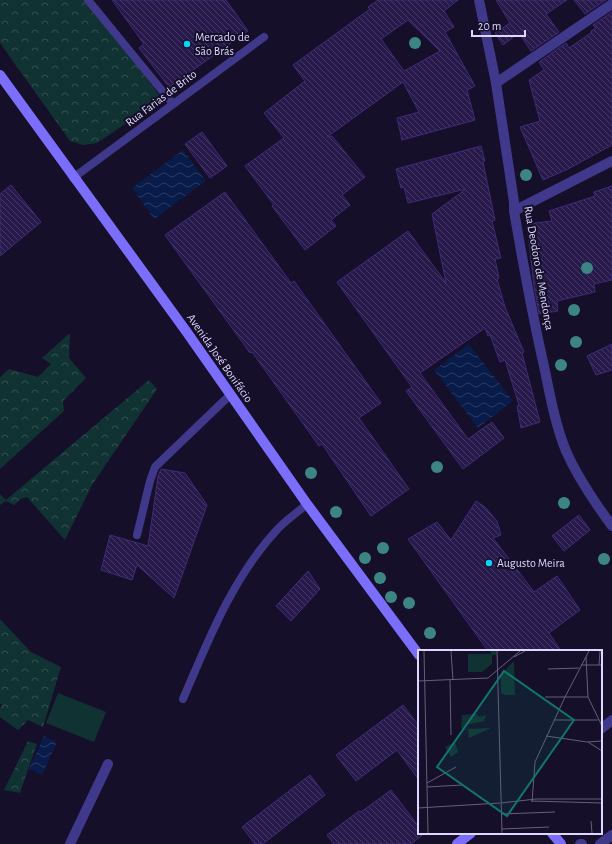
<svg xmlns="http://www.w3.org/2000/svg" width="612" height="844" font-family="'Alegreya Sans',sans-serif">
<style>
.forest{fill:url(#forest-crowns)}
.pitch{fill:#113233}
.water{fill:url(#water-waves)}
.building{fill:url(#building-back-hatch);stroke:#3f2b78;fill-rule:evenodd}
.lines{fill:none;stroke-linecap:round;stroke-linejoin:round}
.service{stroke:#40388a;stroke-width:8}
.minor{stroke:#40388a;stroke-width:10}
.tertiary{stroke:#40388a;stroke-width:10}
.secondary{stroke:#7b6eff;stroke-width:10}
.tree{fill:#3c8583}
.poi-dot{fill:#03d5ff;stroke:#150f29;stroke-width:1.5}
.labels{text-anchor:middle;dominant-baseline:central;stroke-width:4;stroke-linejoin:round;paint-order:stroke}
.poi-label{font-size:12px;fill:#ded7ff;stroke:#150f29;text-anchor:start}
.street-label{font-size:12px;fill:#ded7ff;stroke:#150f29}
.inset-road{fill:none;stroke:#655f7f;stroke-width:1}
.view{fill:#0f766e;fill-opacity:0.15;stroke:#0f766e;stroke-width:2}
.inset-edge{fill:none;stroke:#ded7ff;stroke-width:2}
</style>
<defs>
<pattern id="forest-crowns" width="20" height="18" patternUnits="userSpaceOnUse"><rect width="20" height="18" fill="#113233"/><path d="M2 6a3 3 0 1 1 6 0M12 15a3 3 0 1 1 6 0" fill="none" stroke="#334f52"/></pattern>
<pattern id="water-waves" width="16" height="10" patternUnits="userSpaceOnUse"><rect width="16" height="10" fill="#081b49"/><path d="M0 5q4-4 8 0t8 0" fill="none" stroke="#2c3b64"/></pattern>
<pattern id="building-back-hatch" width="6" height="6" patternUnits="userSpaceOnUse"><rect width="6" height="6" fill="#271a4b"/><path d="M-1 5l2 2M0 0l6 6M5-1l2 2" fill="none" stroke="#463b66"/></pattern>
</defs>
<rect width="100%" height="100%" fill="#150f29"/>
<!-- forest -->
<g class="forest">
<path d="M0,0H89L162,99L97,143L83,145L70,141L0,43Z"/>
<path d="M70,333L69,358L86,378L63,401L64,411L0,469V377L9,369L38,377L51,364L42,358Z"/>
<path d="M149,380L157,389L92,485L65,540L27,497L21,499L14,505L6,501L0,505V494L6,500L63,452Z"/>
<path d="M0,619L31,652L61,667L43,727L28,720L18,730L0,717V708L2,705L0,703Z"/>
<path d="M28,741L37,744L20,793L4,790Z"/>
</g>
<!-- pitch -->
<path class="pitch" d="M58,693L106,712L94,742L46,723Z"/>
<!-- water -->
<g class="water">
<path d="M183,150L206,181L154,219L132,188Z"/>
<path d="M469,344L513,401L478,428L434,370Z"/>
<path d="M44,736L57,742L42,775L29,769Z"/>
</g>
<!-- building -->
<g class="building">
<path d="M112,0H226L248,31L169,87L139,48L144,44Z"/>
<path d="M378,0H458L444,11L454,27L445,32L475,86L467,90L475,120L402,140L397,118L419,112L403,82L327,137L332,136L365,177L342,195L350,205L331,220L336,226L305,250L272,206L274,205L245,166L284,138L264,113L305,81L293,65L370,9L368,7ZM408,20L440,51L404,71L381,39Z"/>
<path d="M496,0H567L546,14L559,32L531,51L519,33L503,45L495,33L510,23Z"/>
<path d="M574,0H606L585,14Z"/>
<path d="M612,12V145L568,169L543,180L520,127L540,121L529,80L544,70L539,62L566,43L569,48L592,32L591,31L596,28L593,25Z"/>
<path d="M202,132L227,166L210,178L185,144Z"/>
<path d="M481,146L485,161L483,162L495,220L492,221L501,258L495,259L499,278L497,279L505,307L524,352L522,353L540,422L521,428L517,406L519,405L505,360L500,362L490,335L488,336L485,328L420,373L468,439L492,422L504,438L463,469L406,391L412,387L337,282L408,231L446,283L432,214L466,189L408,203L404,187L401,188L396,169Z"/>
<path d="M11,185L41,222L0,256V194Z"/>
<path d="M612,186V280L594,284L595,292L557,301L558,311L539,314L534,286L527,224L552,221L549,211L595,196L594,192Z"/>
<path d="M225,192L291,283L294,281L381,403L359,418L409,489L371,516L322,444L319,446L252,352L250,353L165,235Z"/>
<path d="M612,344V370L596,375L587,356Z"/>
<path d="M161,469L185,473L207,505L174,598L137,565L132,580L101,570L110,535L148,546L158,476Z"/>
<path d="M476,501L485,507L497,521L501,535L493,538L534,592L557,576L580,610L549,633L561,651H488L408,539L437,522L451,540Z"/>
<path d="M579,515L590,530L564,551L552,536Z"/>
<path d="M308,571L320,589L291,621L276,606Z"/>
<path d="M403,705L419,726V780L397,750L356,781L336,755Z"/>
<path d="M310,775L325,795L263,844H255L242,827Z"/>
<path d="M391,790L419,827V833L424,834L411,844H334L327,835L359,811L361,812Z"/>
</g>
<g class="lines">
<!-- service -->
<g class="service">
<path d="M88,0L173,104"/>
<path d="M73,178L264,37"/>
<path d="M137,535L150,481L155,467L230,395"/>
<path d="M183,699C208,641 232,579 275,532C284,521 297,513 307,504"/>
</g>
<!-- minor -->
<g class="minor">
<path d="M479,0L496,83L514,202V211C523,263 532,314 544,366C550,395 555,424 566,451C578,478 595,503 612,526"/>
<path d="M496,83L612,4"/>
<path d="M514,211L612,161"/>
<path d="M70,844L108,764"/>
<path d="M580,844H582"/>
<path d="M600,844L612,835"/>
</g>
<!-- tertiary -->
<path class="tertiary" d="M601,729L612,720"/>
<!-- secondary -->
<g class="secondary">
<path d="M0,75L186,331L307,504L419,655"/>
<path d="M552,833L561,844"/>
<path d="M457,844L471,833"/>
</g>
</g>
<!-- trees -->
<g class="tree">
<circle cx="415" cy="43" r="6"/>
<circle cx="526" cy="175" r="6"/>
<circle cx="587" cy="268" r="6"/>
<circle cx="574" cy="310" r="6"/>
<circle cx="576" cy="342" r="6"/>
<circle cx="561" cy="365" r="6"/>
<circle cx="437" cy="467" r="6"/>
<circle cx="311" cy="473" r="6"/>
<circle cx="564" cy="503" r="6"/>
<circle cx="336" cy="512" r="6"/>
<circle cx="383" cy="548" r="6"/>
<circle cx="365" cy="558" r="6"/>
<circle cx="604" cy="559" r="6"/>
<circle cx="380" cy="578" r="6"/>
<circle cx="391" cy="597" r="6"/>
<circle cx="409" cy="603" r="6"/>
<circle cx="430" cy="633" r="6"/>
</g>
<!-- markers -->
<g class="poi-dot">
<circle cx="187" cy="44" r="4"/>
<circle cx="489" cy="563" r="4"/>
</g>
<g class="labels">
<!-- poi labels -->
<g class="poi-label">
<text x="195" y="37">Mercado de<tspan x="195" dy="14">São Brás</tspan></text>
<text x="497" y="563">Augusto Meira</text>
</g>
<!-- street labels -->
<g class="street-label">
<text transform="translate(161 98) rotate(-37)">Rua Farias de Brito</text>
<text transform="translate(539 268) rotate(80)">Rua Deodoro de Mendonça</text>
<text transform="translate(220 358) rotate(55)">Avenida José Bonifácio</text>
</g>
</g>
<!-- overview -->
<g transform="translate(418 650)">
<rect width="184" height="184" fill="#150f29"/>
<path d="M73,1H78V5H74V14L64,22H50V4H73ZM96,11L97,45H86L83,43V24ZM58,64L61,67L68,65L66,71L47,75V79L73,78L51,88L50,80L43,79L44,65ZM37,92L40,102L33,107L27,97Z" fill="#113233"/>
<path class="inset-road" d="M6,1L10,183M33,1L35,30M79,1L84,183M96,7L107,1M168,7L170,47L184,76M163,15H184M181,15L182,1M130,19L161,18M32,30L33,85M0,31L70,28L102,1M127,47H170M136,70H180M128,86L169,92L184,91M170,92L184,101M9,133L38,117M9,137L44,135M113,151L184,153M114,152L117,112L147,47L171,1M83,153L118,149H184M0,158L82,153M83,164L137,162M173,171L174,183M84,179L131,177"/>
<path class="view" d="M86,21L156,70L89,166L19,117Z"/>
<rect width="184" height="184" class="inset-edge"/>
</g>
<!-- scale -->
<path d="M472 30v6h53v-6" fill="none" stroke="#ded7ff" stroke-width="2"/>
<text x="478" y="30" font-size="12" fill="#ded7ff" stroke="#150f29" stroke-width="3" paint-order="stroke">20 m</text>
</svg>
